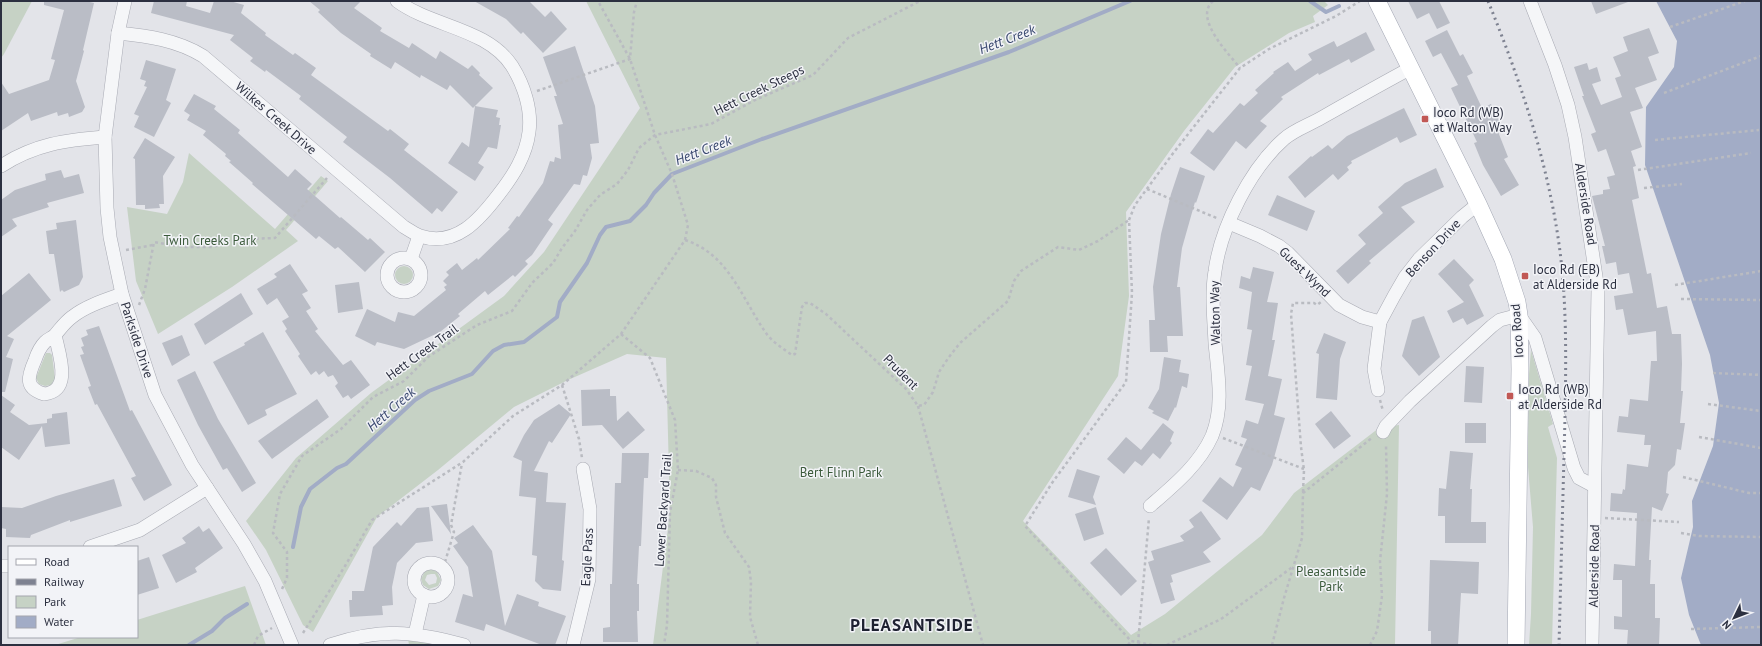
<svg xmlns="http://www.w3.org/2000/svg" width="1762" height="646" font-family="'PT Sans',sans-serif">
<style>
.green{fill:#c6d2c5;fill-rule:evenodd}
.water{fill:#a2acc6}
.lines{fill:none;stroke-linecap:round;stroke-linejoin:round}
.stream{stroke:#a2acc6;stroke-width:4}
.building{fill:#babdc6}
.minor-casing{stroke:#a8aab3;stroke-width:14}
.major-casing{stroke:#a3a7b4;stroke-width:18}
.path{stroke:#b9bbc1;stroke-width:2.5;stroke-dasharray:3 3;stroke-linecap:butt}
.minor{stroke:#f5f6f8;stroke-width:13}
.major{stroke:#fff;stroke-width:17}
.rail{stroke:#7e8291;stroke-width:3;stroke-dasharray:2 4;stroke-linecap:butt}
.poi-dot{fill:#c15855;stroke:#f2f3f7;stroke-width:1.5}
.labels{text-anchor:middle;dominant-baseline:central;stroke-width:3;stroke-linejoin:round;paint-order:stroke}
.street-label{font-size:13px;fill:#2c3040;stroke:#f2f3f7}
.poi-label{font-size:13px;fill:#2c3040;stroke:#f2f3f7;text-anchor:start}
.park-label{font-size:13px;fill:#3b5a3b;stroke:#f2f3f7}
.water-label{font-size:14px;font-style:italic;fill:#3a4970;stroke:#f2f3f7}
.district-label{font-size:17px;font-weight:bold;letter-spacing:1px;fill:#1e2131;stroke:#f2f3f7}
</style>
<rect width="100%" height="100%" fill="#e3e4e9"/>
<!-- green -->
<g class="green">
<path d="M1,1H32L4,54L1,58Z"/>
<path d="M586,1H1324L1328,5L1313,16L1315,22L1289,33L1235,67L1184,131L1126,212L1129,296L1118,376L1023,521L1131,635L1165,614L1262,535L1294,493L1379,428L1399,425L1395,645H653L670,512L666,358L627,354L568,380L514,407L438,470L377,517L313,632L303,625L266,550L246,521L296,458L371,393L504,296L544,252L640,108Z"/>
<path d="M189,153L275,229L321,176L328,181L286,230L298,241L232,287L158,334L136,281L127,207L167,214L183,182Z"/>
<circle cx="404" cy="275" r="9"/>
<path d="M1531,350L1553,424L1548,427L1557,458L1552,645H1529L1531,614L1533,527L1528,467V437L1529,374Z"/>
<path d="M46,353H50L52,355L55,379L51,385L45,386L39,384L36,378Z"/>
<path d="M431,569L437,572L441,580L438,586L429,589L423,585L421,579L425,571ZM431,574H435L437,578L436,583L429,585L425,580L427,575Z"/>
<path d="M245,586L266,645H55L81,637H137V620Z"/>
<path d="M408,639L439,645H409Z"/>
</g>
<!-- water -->
<path class="water" d="M1656,1H1761V645H1701L1689,615L1681,578L1693,527L1692,501L1713,446L1719,403L1710,355L1645,165L1646,107L1674,67L1677,41Z"/>
<g class="lines">
<!-- stream -->
<g class="stream">
<path d="M1310,1L1326,12L1339,6"/>
<path d="M293,547L301,507L310,489L337,468L346,464L415,400L429,391L472,374L493,351L504,345L524,342L557,317L560,302L587,263L600,235L606,227L630,221L646,205L654,193L672,174L762,139L1009,52L1130,1"/>
<path d="M189,645L212,631L225,618L247,604"/>
</g>
</g>
<!-- building -->
<g class="building">
<path d="M44,1H85L94,3L83,50L84,51L76,81L85,107L82,112L69,117L68,113L58,116L57,112L31,121L28,113L1,131V82L9,94L49,80L55,60L51,59L64,10L44,5Z"/>
<path d="M154,1H187L186,6L210,13L214,1H230L244,5L241,13L266,33L265,35L293,55L295,53L316,68L311,75L388,131L390,129L409,144L404,150L458,192L442,212L437,208L432,214L390,178L343,142L347,137L299,99L301,96L266,70L265,72L250,61L253,58L230,40L234,35L151,13Z"/>
<path d="M309,1H361L354,8L382,28L380,31L409,48L412,43L436,59L440,51L468,69L472,65L480,73L479,75L493,88L473,108L450,85L447,90L421,75L420,78L395,62L391,69L370,56L371,54L341,33L318,12L320,10Z"/>
<path d="M474,1H529L545,17L551,11L567,29L543,53L523,32L521,34L506,19Z"/>
<path d="M1408,1H1439L1450,23L1437,29L1429,13L1417,19Z"/>
<path d="M1591,1H1627L1628,2L1596,14Z"/>
<path d="M1649,28L1659,53L1648,57L1657,80L1635,88L1643,108L1630,112L1642,147L1631,151L1636,166L1633,167L1639,198L1632,200L1647,274L1651,273L1657,308L1667,306L1672,334H1681L1682,364L1681,391H1683L1680,423H1685L1681,450L1677,449L1675,465L1668,472L1666,493L1669,494L1662,511L1652,507L1649,560H1651L1650,584H1655V618H1660L1659,645H1627L1628,630L1614,629V616L1622,617V580H1613L1614,564L1635,566L1637,513L1610,511L1611,493L1622,494L1623,489L1625,490L1627,464L1648,467L1651,445H1644L1645,435L1617,432L1619,416L1628,417L1630,399L1648,401L1651,361H1657L1656,331L1628,335L1623,309L1616,310L1614,296L1633,293L1629,273L1618,275L1616,262L1606,264L1602,246H1605L1592,196L1603,194V190L1610,189L1607,177L1615,175L1606,149L1598,152L1591,134L1596,132L1582,96H1584L1574,67L1587,63L1589,70L1597,67L1601,81L1592,84L1601,105L1622,97L1615,78L1621,76L1613,57L1628,51L1623,37Z"/>
<path d="M1447,30L1460,56L1463,54L1473,73L1467,76L1482,108L1491,104L1500,122L1495,124L1508,157L1504,159L1519,185L1501,196L1483,165L1474,143L1477,142L1451,88L1458,85L1441,53L1433,57L1425,41Z"/>
<path d="M1366,32L1375,50L1351,63L1349,59L1319,75L1318,73L1281,97L1283,99L1260,121L1267,126L1246,149L1236,141L1214,171L1190,153L1208,129L1213,133L1240,103L1244,106L1258,93L1255,90L1274,73L1273,72L1288,62L1295,71L1312,60L1308,54L1334,41L1337,47Z"/>
<path d="M575,46L595,106L599,143L590,144L592,158L587,176L583,175L580,185L574,184L548,220L553,224L532,255L525,261L528,264L515,277L513,275L488,295L485,291L458,314L460,316L440,332L404,349L377,342L375,346L355,336L367,309L395,322L398,312L414,316L446,290L444,287L447,285L443,281L449,275L446,272L457,263L462,270L477,258L478,260L510,229L508,228L517,216L519,217L543,183L550,161L554,162L555,157L561,159L558,125L563,124L554,96H557L543,57Z"/>
<path d="M146,60L176,69L166,100L171,103L154,137L134,127L139,116L134,114L147,87L144,86L146,81L140,79Z"/>
<path d="M194,94L216,106L214,109L240,130L238,133L288,177L295,169L312,184L307,189L340,218L341,217L368,240L370,238L385,252L365,272L338,247L335,249L319,236L316,239L252,184L253,183L229,162L231,161L225,156L226,154L203,135L206,131L187,120L190,115L184,111Z"/>
<path d="M475,106L498,110L496,117L500,118L499,125H501L497,149L488,147L478,163L484,167L475,181L448,163L462,142L469,147Z"/>
<path d="M1404,108L1417,135L1400,143L1397,137L1351,161L1352,163L1347,167L1349,170L1338,180L1333,174L1305,198L1288,177L1311,156L1312,157L1328,145L1332,149L1347,136Z"/>
<path d="M145,138L175,157L163,176L164,204H159L160,208L145,209V205H136L135,159L133,158Z"/>
<path d="M1180,167L1205,176L1196,203L1195,202L1182,248L1177,287H1180L1183,336H1167L1168,352H1150L1149,320H1155L1153,287L1161,234L1171,194Z"/>
<path d="M1436,168L1444,187L1401,207L1415,222L1369,261L1371,263L1348,284L1336,271L1366,244L1358,235L1383,213L1378,207L1405,183Z"/>
<path d="M61,170L64,178L79,174L84,193L47,203L49,207L12,219L17,226L1,237V200L15,190L46,180L45,174Z"/>
<path d="M1277,195L1315,211L1307,231L1268,215Z"/>
<path d="M76,220L83,277L79,285L64,292L62,290L60,292L54,254H49L46,231L57,229L56,223Z"/>
<path d="M1454,259L1474,280L1469,285L1484,316L1467,325L1463,318L1453,323L1447,311L1464,302L1438,274Z"/>
<path d="M290,264L308,291L302,294L311,308L306,311L318,329L315,331L343,365L351,360L370,385L351,399L348,395L343,398L335,386L338,383L333,375L328,377L324,371L319,375L316,371L311,375L298,356L300,354L285,331L287,329L282,321L289,317L277,298L267,305L257,289L277,277L274,274Z"/>
<path d="M1253,267L1274,272L1267,302L1278,303L1272,340H1275L1268,376L1282,379L1274,415L1285,418L1272,465L1260,491L1251,487L1227,520L1202,501L1220,477L1233,487L1242,468L1235,465L1247,439L1241,437L1246,420L1258,424L1264,404L1245,400L1252,366L1246,365L1252,330L1247,329L1252,292L1239,288L1241,276L1250,279Z"/>
<path d="M29,273L51,300L7,336L14,339L6,357L13,359L5,392H1V296Z"/>
<path d="M359,282L363,309L338,313L335,285Z"/>
<path d="M241,293L253,314L205,345L194,324Z"/>
<path d="M1424,316L1440,357L1419,376L1402,356L1412,320Z"/>
<path d="M99,326L130,411L132,410L172,485L144,501L131,478L136,476L97,404L95,405L88,387L91,386L80,355L84,354L81,347L84,346L81,338L88,335L86,330Z"/>
<path d="M263,332L297,394L265,410L267,415L248,425L213,362L245,345L244,343Z"/>
<path d="M1324,333L1346,342L1340,359L1337,400L1316,398L1319,354L1316,353Z"/>
<path d="M182,335L190,355L172,366L162,343Z"/>
<path d="M1164,357L1181,360L1179,372L1189,374L1187,388L1182,386L1176,408L1175,407L1168,421L1152,413L1154,411L1148,408L1159,389Z"/>
<path d="M1466,366L1484,367L1482,403L1464,402Z"/>
<path d="M195,371L218,419L256,483L242,492L227,468L223,470L198,425L177,380Z"/>
<path d="M610,389V396H616L617,421L628,411L645,430L623,449L602,425L582,426L581,390Z"/>
<path d="M1,395L15,405L10,412L29,425L47,423V419L52,418V414L67,412L70,444L45,447L42,426L19,460L1,447Z"/>
<path d="M317,399L329,417L272,459L258,441Z"/>
<path d="M559,404L571,414L552,443L549,441L534,471L548,473L546,502L566,503L562,560L564,561L561,591L543,589L535,581L537,556L532,555L536,498L519,496L522,461L513,457L524,435L534,420Z"/>
<path d="M1331,411L1351,436L1334,449L1315,424Z"/>
<path d="M1163,423L1174,432L1170,441L1172,443L1160,459L1153,453L1142,466L1135,461L1124,474L1107,459L1126,437L1141,450Z"/>
<rect x="1465" y="423" width="21" height="20"/>
<path d="M1450,451L1473,453L1470,489H1472L1471,522H1486V543H1445V516H1438L1439,488L1446,489Z"/>
<path d="M622,453H649L648,478H644L641,546H639L637,584H639V611H637L638,642H603V628L610,627V584H612L615,483H621Z"/>
<path d="M1077,469L1100,476L1093,497L1096,505L1068,497Z"/>
<path d="M114,479L122,506L70,522V520L31,535L30,538L6,537V529L1,528V507L22,508L56,496Z"/>
<path d="M447,504L451,534L431,506Z"/>
<path d="M429,507L433,541L416,543L397,563L392,587L393,605L382,606L383,615L350,617L349,600H352V591H364L373,547L397,522L401,526L417,508Z"/>
<path d="M1096,507L1104,534L1084,541L1075,514Z"/>
<path d="M1201,511L1221,539L1203,552L1211,562L1171,575L1173,582L1170,583L1175,600L1161,604L1148,562L1154,560L1151,551L1184,541L1180,536L1194,527L1189,520Z"/>
<path d="M473,525L492,551L505,626L517,594L539,602L538,606L566,616L555,645H542L486,624L484,631L455,622L463,594L473,597L468,567L453,546L458,543L454,538Z"/>
<path d="M199,526L203,532L209,528L223,548L195,568L197,572L176,583L162,555L186,543L182,538Z"/>
<path d="M1106,548L1137,581L1121,596L1090,563Z"/>
<path d="M149,557L159,588L137,595V561Z"/>
<path d="M1430,560L1479,562L1478,594L1461,593L1458,645H1431V631H1428Z"/>
</g>
<g class="lines">
<defs>
<g id="minor">
<path d="M125,1L118,33L105,137L107,208L110,237L122,294L155,395L192,465L244,544L265,581L292,645"/>
<path d="M1530,1L1555,65L1568,105L1575,137L1598,290L1592,645"/>
<path d="M118,33C148,36 177,40 203,56L404,227C409,230 415,234 420,236C456,248 480,219 499,194C513,176 526,156 529,132C532,110 524,85 512,66C487,28 432,27 397,1"/>
<path d="M1,166C35,144 66,140 105,137"/>
<path d="M1229,223L1260,236L1279,246L1288,253L1339,305L1362,317L1380,322"/>
<circle cx="404" cy="275" r="17"/>
<path d="M411,259L419,236"/>
<path d="M55,335C59,354 73,391 44,394C24,388 28,376 35,360C37,354 40,347 45,342C48,339 52,338 55,335C61,328 65,322 72,317C86,306 105,300 122,294"/>
<path d="M1378,390L1374,369L1380,322L1394,296L1405,277L1419,259L1462,217L1478,204"/>
<path d="M1383,432L1386,426L1410,401L1492,326L1500,320L1519,315L1535,338L1574,468L1579,478L1594,486"/>
<path d="M1150,506C1173,486 1199,465 1212,436C1224,407 1218,374 1215,343C1214,319 1211,295 1215,271C1221,227 1250,169 1284,139C1294,130 1309,125 1321,118C1351,101 1381,84 1411,68"/>
<path d="M90,547L140,530L207,488"/>
<circle cx="431" cy="580" r="17"/>
<path d="M1,566H9"/>
<path d="M415,634L424,595"/>
<path d="M330,645C381,628 413,631 464,645"/>
<path d="M573,645L589,579L590,509L583,469"/>
</g>
<path id="major" d="M1377,1L1478,204L1503,259L1517,302L1519,315L1520,369L1516,645"/>
</defs>
<!-- minor casing -->
<use href="#minor" class="minor-casing"/>
<!-- major casing -->
<use href="#major" class="major-casing"/>
<!-- path -->
<g class="path">
<path d="M1213,1C1193,18 1229,54 1240,68"/>
<path d="M1670,27L1745,1"/>
<path d="M537,91L630,59L634,12L637,1"/>
<path d="M1664,93L1761,56"/>
<path d="M1655,140L1759,130"/>
<path d="M1638,170L1751,153"/>
<path d="M1644,188L1682,184"/>
<path d="M1147,189L1219,219"/>
<path d="M685,240C729,254 742,299 766,333C772,342 784,349 792,355L795,354L802,307L805,303H810L826,314L906,389L918,406L924,405L933,392L939,372L949,357L960,343L1008,301L1014,281L1021,271L1058,247L1079,250L1098,241L1129,220"/>
<path d="M126,250L153,245"/>
<path d="M1675,285L1761,271"/>
<path d="M1681,299L1761,300"/>
<path d="M139,305L145,289L154,242L184,247H212L246,239L275,238L327,178"/>
<path d="M621,334L650,358L675,420L678,470L670,512L667,625L664,645"/>
<path d="M1713,373L1761,375"/>
<path d="M562,385L579,439L582,458"/>
<path d="M1380,400L1383,411"/>
<path d="M1708,404L1761,411"/>
<path d="M918,406L983,645"/>
<path d="M1699,437L1761,448"/>
<path d="M1223,438L1304,469"/>
<path d="M678,470L696,471L712,478L716,485V497L725,533L749,567L751,582L750,617L758,645"/>
<path d="M1683,477L1749,493H1761"/>
<path d="M1303,492L1304,470L1301,447L1291,314L1293,303H1314L1317,305L1321,302"/>
<path d="M1605,518L1679,522"/>
<path d="M1681,533L1699,536L1761,537"/>
<path d="M445,562L454,532L451,525L462,463"/>
<path d="M282,589L287,578V552L273,533L280,494L302,456L341,429L373,397L404,381L428,357L477,325L512,311L532,283L553,263L562,248L575,231L587,210L600,195L617,184L628,170L639,148L655,135L711,124L755,100L813,75L848,38L920,1"/>
<path d="M1691,629L1761,627"/>
<path d="M303,633L345,566L372,520L463,462L513,416L562,385L621,334L685,240L688,225L672,174L655,135L630,59L598,1"/>
<path d="M1138,643L1149,518"/>
<path d="M254,645L258,636L272,628"/>
<path d="M1128,645L1131,641"/>
<path d="M1152,645L1131,641L1025,526L1052,483L1126,382L1132,293L1129,220L1135,205L1174,152L1240,68L1269,49L1336,16L1360,1"/>
<path d="M1167,645L1221,619L1294,566"/>
<path d="M1272,645L1284,598L1302,538L1303,493L1373,437"/>
<path d="M1370,645L1377,631L1382,596L1380,561L1387,494L1386,444"/>
</g>
<!-- minor -->
<use href="#minor" class="minor"/>
<!-- major -->
<use href="#major" class="major"/>
<!-- rail -->
<path class="rail" d="M1488,1C1520,80 1547,159 1559,244C1567,301 1566,360 1565,418C1563,494 1561,569 1559,645"/>
</g>
<!-- markers -->
<g class="poi-dot">
<rect x="1421" y="115" width="8" height="8" rx="2"/>
<rect x="1521" y="272" width="8" height="8" rx="2"/>
<rect x="1506" y="392" width="8" height="8" rx="2"/>
</g>
<g class="labels">
<!-- street labels -->
<g class="street-label">
<text transform="translate(759 90) rotate(-26)">Hett Creek Steeps</text>
<text transform="translate(276 118) rotate(41)">Wilkes Creek Drive</text>
<text transform="translate(1586 204) rotate(81)">Alderside Road</text>
<text transform="translate(1433 248) rotate(-47)">Benson Drive</text>
<text transform="translate(1305 272) rotate(44)">Guest Wynd</text>
<text transform="translate(1215 313) rotate(-91)">Walton Way</text>
<text transform="translate(1517 331) rotate(-94)">Ioco Road</text>
<text transform="translate(137 340) rotate(72)">Parkside Drive</text>
<text transform="translate(422 352) rotate(-36)">Hett Creek Trail</text>
<text transform="translate(901 372) rotate(45)">Prudent</text>
<text transform="translate(663 510) rotate(-86)">Lower Backyard Trail</text>
<text transform="translate(587 557) rotate(-87)">Eagle Pass</text>
<text transform="translate(1594 566) rotate(-89)">Alderside Road</text>
</g>
<!-- poi labels -->
<g class="poi-label">
<text x="1433" y="112">Ioco Rd (WB)<tspan x="1433" dy="15">at Walton Way</tspan></text>
<text x="1533" y="269">Ioco Rd (EB)<tspan x="1533" dy="15">at Alderside Rd</tspan></text>
<text x="1518" y="389">Ioco Rd (WB)<tspan x="1518" dy="15">at Alderside Rd</tspan></text>
</g>
<!-- park labels -->
<g class="park-label">
<text x="210" y="240">Twin Creeks Park</text>
<text x="841" y="472">Bert Flinn Park</text>
<text x="1331" y="571">Pleasantside<tspan x="1331" dy="15">Park</tspan></text>
</g>
<!-- water labels -->
<g class="water-label">
<text transform="translate(1007 39) rotate(-21)">Hett Creek</text>
<text transform="translate(703 150) rotate(-21)">Hett Creek</text>
<text transform="translate(391 409) rotate(-41)">Hett Creek</text>
</g>
<!-- district labels -->
<g class="district-label">
<text x="912" y="625">PLEASANTSIDE</text>
</g>
</g>
<!-- border -->
<rect width="1762" height="646" fill="none" stroke="#2c3040" stroke-width="4"/>
<!-- legend -->
<rect x="8" y="546" width="130" height="92" fill="#f2f3f7" stroke="#a3a5ae"/>
<rect x="16" y="559" width="20" height="6" fill="#ffffff" stroke="#a3a5ae"/>
<text x="44" y="566" font-size="12" fill="#2c3040">Road</text>
<rect x="16" y="579" width="20" height="6" fill="#7e8291" stroke="#a3a5ae"/>
<text x="44" y="586" font-size="12" fill="#2c3040">Railway</text>
<rect x="16" y="596" width="20" height="12" fill="#c6d2c5" stroke="#a3a5ae"/>
<text x="44" y="606" font-size="12" fill="#2c3040">Park</text>
<rect x="16" y="616" width="20" height="12" fill="#a2acc6" stroke="#a3a5ae"/>
<text x="44" y="626" font-size="12" fill="#2c3040">Water</text>
<!-- north arrow -->
<g transform="translate(1734 618) rotate(227)" stroke="#f2f3f7" stroke-width="3" paint-order="stroke">
<path d="M0-3L7 15L0 10L-7 15Z" fill="#2c3040"/>
<text y="-6" font-size="11" font-weight="bold" text-anchor="middle" fill="#2c3040">N</text>
</g>
</svg>
